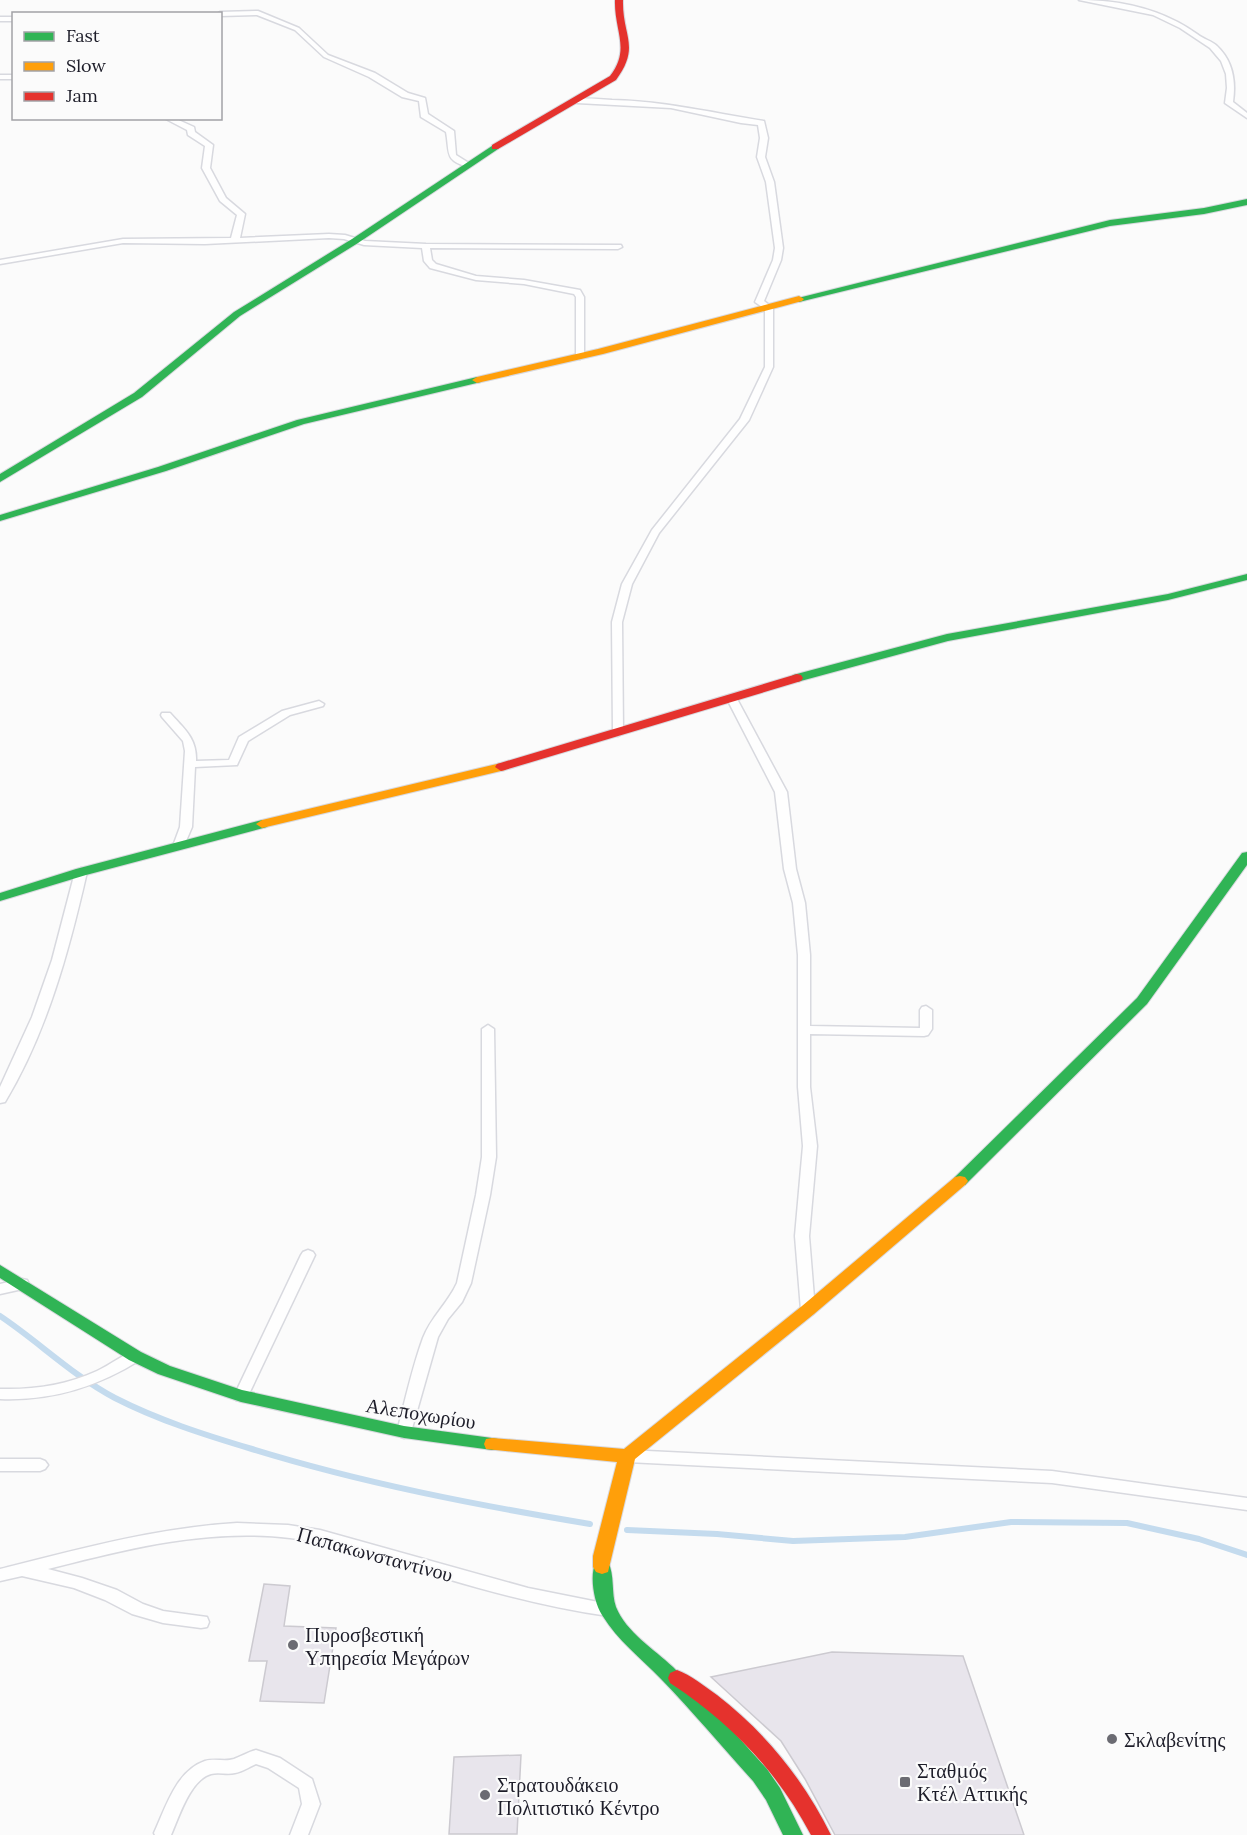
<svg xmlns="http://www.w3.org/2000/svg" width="1247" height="1835" font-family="Lora,serif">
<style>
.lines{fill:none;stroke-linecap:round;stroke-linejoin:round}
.stream{stroke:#c4dbee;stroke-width:6}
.building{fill:#e8e5ec;stroke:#cccad0;stroke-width:1.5}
.street-casing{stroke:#d8d9df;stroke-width:3}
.fast-casing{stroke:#d8d9df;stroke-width:2}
.slow-casing{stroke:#d8d9df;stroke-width:2}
.jam-casing{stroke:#d8d9df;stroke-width:2}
.street{fill:#fefefe;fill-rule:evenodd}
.fast{fill:#30b455;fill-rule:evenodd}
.slow{fill:#ff9f0a;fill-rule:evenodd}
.jam{fill:#e5322d;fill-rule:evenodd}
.poi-dot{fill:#6b6b72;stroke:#fbfbfb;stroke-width:2}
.labels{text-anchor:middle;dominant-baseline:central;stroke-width:4.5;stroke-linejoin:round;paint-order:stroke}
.near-street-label{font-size:20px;fill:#1d1d29;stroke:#fbfbfb}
.near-poi-label{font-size:20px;fill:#1d1d29;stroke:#fbfbfb;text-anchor:start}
</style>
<rect width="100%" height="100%" fill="#fbfbfb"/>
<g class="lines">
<!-- stream -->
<g class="stream">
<path d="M0,1316C39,1342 73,1376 115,1398C158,1420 205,1435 252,1449C362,1483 476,1505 590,1524"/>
<path d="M627,1530L717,1534L793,1541L905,1537L1011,1522L1127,1523L1199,1539L1247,1555"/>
</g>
</g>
<!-- building -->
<g class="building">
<path d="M264,1584L290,1586L284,1626L336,1628L324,1703L260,1701L267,1661H249Z"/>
<path d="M832,1652L963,1656L1024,1835H835L805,1779L781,1741L711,1677Z"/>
<path d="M521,1755L517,1834H449L454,1757Z"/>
</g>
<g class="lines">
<defs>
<g id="street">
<path d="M1079,0C1121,0 1162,9 1197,34C1203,39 1212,41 1217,46C1233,61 1236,82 1233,102L1247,113V118L1225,103L1227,88L1226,74L1221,61L1210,48L1180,28L1153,15Z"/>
<path d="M220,12L258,11L299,28L328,55L375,73L408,93L425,98L428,114L454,131L456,155L472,165L468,167C444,160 450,153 446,132L421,117L419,101L402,97L369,77L324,57L295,30L257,15L220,16V14H217Z"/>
<rect x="0" y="17" width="14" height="4"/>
<rect x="0" y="75" width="14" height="4"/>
<path d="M574,99C586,98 599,99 612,100C664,101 712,113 764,121L768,138L765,157L774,182L783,248L781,260L764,301L773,308V367L749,420L659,533L632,584L622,622L623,733L618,736L613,733L612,622L622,584L652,530L740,419L765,367V309L755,302L773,260L775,248L766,182L757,157L760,138L758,125L741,123L671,108L577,103L573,101Z"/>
<path d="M164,118H174L194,127L195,132L213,145L210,168L226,198L245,214L240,238L329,234L345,235L365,241L426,244L621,245L622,247L618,249L430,248L432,260L436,264L476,276L524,280L580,290L584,297V356L580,359L576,356V297L574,294L524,284L476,280L430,268L424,261L422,248L364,245L344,239L329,238L205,244L123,243L0,264V260L123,239L231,238L237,215L220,201L202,168L205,146L188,135L187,130Z"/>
<path d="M732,696L737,699L787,792L796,869L805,903L810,955V1026L920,1028V1010L922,1007L926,1006L932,1010V1029L928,1035L924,1036L810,1034V1087L817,1146L809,1236L815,1310L813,1314H803L801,1310L795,1236L803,1146L798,1087V955L793,903L784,869L775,792L727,699Z"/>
<path d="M319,701L324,704L323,706L290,715L248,741L237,765L195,767L192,827L183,848H175L173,846L180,827L185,751L183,741L162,717L161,715L162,713H170C184,729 197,738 196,761L229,760L239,737L282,711Z"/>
<path d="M81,868L87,872C69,951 47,1032 5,1102L0,1103V1087L32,1017L52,960L75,872Z"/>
<path d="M488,1025L494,1029L496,1157L490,1195L471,1283L462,1302L448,1319L438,1337L411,1432L409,1436L404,1438L399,1436L397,1432C405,1401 412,1368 423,1338C431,1317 448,1303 457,1283L476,1195L482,1157V1029Z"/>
<path d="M308,1250L313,1252L315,1255L248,1396L246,1400L241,1401L236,1400L234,1396L301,1255L303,1252Z"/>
<path d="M22,1279L27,1280L29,1284L27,1288L0,1294V1284Z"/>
<path d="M135,1351L140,1352L142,1356L140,1360C97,1387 52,1401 0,1399V1389C34,1390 66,1385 97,1371C110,1365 122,1355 135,1351Z"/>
<path d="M627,1450L1052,1471L1247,1498V1510L1052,1483L627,1462L622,1460L619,1456L622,1452Z"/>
<path d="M0,1459H40L45,1461L48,1465L45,1469L40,1471H0Z"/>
<path d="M237,1523L288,1525L320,1530L528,1588L608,1604L614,1605L616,1610L614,1615L608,1616C552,1608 498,1594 444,1578C394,1562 343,1544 290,1538C208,1528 126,1549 48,1569L82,1578L117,1590L143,1604L163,1611L207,1617L209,1622L207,1627L201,1628L163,1623L132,1614L105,1600L74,1588L22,1576L0,1581V1569C79,1549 156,1528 237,1523Z"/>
<path d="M256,1750L280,1758L312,1779L320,1804L308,1835H290L302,1804L299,1788L268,1768L256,1764C249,1767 242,1772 235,1773C227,1775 219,1772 211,1774C190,1780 179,1817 171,1835H155L154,1833C166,1807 176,1771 205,1761C215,1758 225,1762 234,1759C242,1756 248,1752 256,1750Z"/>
</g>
<g id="fast">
<path d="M495,144L499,147L498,149L358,243L240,316L142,397L0,482V474L134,393L234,312L352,239Z"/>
<path d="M1247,199V205L1204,214L1110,226L799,302L794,299L1110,220L1204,208Z"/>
<path d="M477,377L482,380L481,382L304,424L166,471L0,521V515L158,467L297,420Z"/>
<path d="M1247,574V580L1168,600L948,641L797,682L791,678L793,675L947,634L1168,594Z"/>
<path d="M262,820L267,821L268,824L267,827L86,875L0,901V893L76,869Z"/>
<path d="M1247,852V865L1147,1004L965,1185H955L952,1181L955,1177L1137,998L1242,853Z"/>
<path d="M0,1265L141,1352L170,1366L242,1390L404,1426L492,1438L498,1439L500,1444L498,1449L492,1450L404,1438L241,1402L158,1374L129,1360L0,1278Z"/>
<path d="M602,1560L608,1562C615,1575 611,1593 616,1607C626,1632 654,1649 673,1667C706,1700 736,1735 767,1769L780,1788L803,1835H783L766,1800L753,1781C722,1747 693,1712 661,1679C640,1657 618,1641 602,1615C594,1603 589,1575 596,1562Z"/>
</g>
<g id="slow">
<path d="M799,296L804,299L802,301L603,354L477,383L472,380L477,377L598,349Z"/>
<path d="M501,763L505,764L507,767L505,770L262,828L256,824L262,820Z"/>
<path d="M960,1176L965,1177L968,1181L965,1185L814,1314L635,1459L608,1572L602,1574L596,1572L593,1567V1556L617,1462L486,1449L484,1444L486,1439L492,1438L624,1449L802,1306L955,1177Z"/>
</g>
<g id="jam">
<path d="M615,0H623C622,36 641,46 616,80L498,149H492V145L610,76C631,49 614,31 615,0Z"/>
<path d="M797,674L801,675L803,678L801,681L505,770L501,771L495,767L497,764Z"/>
<path d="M677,1670C691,1675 704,1686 717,1695C765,1732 804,1780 831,1835H811C777,1771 731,1723 670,1683L668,1678L670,1673Z"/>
</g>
</defs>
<!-- street casing -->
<use href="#street" class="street-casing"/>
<!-- fast casing -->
<use href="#fast" class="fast-casing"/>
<!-- slow casing -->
<use href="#slow" class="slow-casing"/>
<!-- jam casing -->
<use href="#jam" class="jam-casing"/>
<!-- street -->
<use href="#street" class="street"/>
<!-- fast -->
<use href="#fast" class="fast"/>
<!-- slow -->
<use href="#slow" class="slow"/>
<!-- jam -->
<use href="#jam" class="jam"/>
</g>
<!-- markers -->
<g class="poi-dot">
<circle cx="293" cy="1645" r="6"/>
<circle cx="1112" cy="1739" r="6"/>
<rect x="899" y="1776" width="12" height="12" rx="3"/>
<circle cx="485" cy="1795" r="6"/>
</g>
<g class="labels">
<!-- near-street labels -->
<g class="near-street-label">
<text transform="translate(421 1413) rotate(9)">Αλεποχωρίου</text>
<text transform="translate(375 1554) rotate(15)">Παπακωνσταντίνου</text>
</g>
<!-- near-poi labels -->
<g class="near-poi-label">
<text x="305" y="1634">Πυροσβεστική<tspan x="305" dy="23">Υπηρεσία Μεγάρων</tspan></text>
<text x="1124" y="1739">Σκλαβενίτης</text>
<text x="917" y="1770">Σταθμός<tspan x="917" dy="23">Κτέλ Αττικής</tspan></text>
<text x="497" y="1784">Στρατουδάκειο<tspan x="497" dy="23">Πολιτιστικό Κέντρο</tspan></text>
</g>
</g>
<!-- legend -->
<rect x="12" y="12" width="210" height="108" fill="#fbfbfb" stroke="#a2a2a7" stroke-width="1.5"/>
<rect x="24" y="32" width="30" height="9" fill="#30b455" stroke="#a2a2a7" stroke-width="1.5"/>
<text x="66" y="42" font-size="18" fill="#1d1d29">Fast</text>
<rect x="24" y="62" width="30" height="9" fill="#ff9f0a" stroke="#a2a2a7" stroke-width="1.5"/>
<text x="66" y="72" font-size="18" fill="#1d1d29">Slow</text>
<rect x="24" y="92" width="30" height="9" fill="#e5322d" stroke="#a2a2a7" stroke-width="1.5"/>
<text x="66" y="102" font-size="18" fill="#1d1d29">Jam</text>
</svg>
